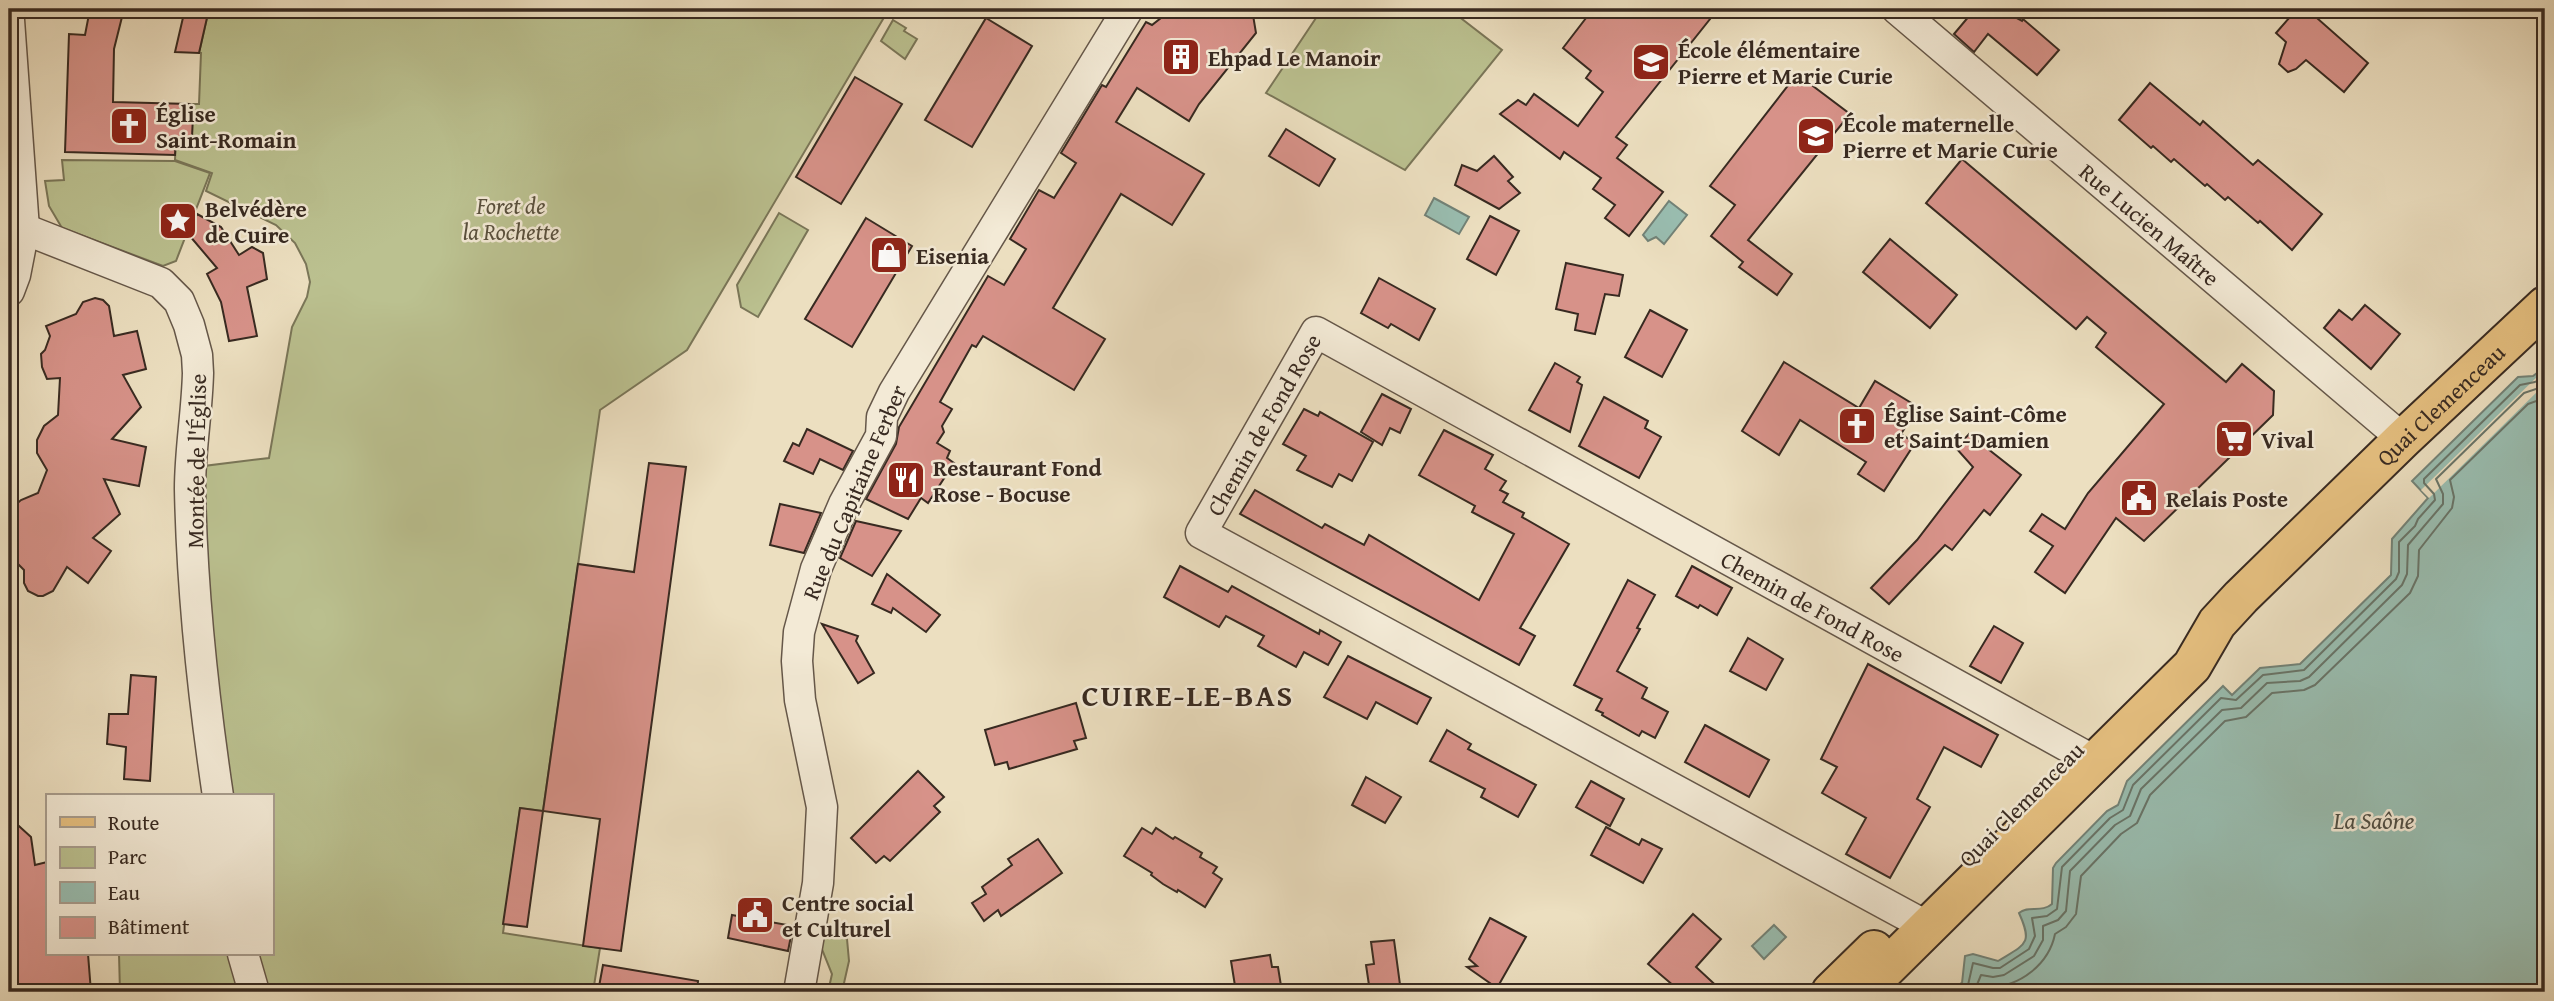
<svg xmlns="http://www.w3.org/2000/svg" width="2554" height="1001" font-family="'Gentium Book Plus',serif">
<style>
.green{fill:#bbc190;stroke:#7a7658;stroke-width:2}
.water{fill:#99bdb0;stroke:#728277;stroke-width:2}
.pier{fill:#ecdfc0}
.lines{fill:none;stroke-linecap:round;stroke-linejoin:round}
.shore{stroke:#687468;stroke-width:2}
.building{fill:#d79289;stroke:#382a21;stroke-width:2}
.street-casing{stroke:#655749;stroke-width:33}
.primary-casing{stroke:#382a21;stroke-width:42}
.street{stroke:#f3ead6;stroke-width:30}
.primary{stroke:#e6c080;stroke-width:38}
.labels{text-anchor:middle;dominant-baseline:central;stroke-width:5;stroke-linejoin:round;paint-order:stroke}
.poi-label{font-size:23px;font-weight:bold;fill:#382a21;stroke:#f3ead6;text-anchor:start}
.park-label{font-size:23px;font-style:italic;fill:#59503d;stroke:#f3ead6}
.street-label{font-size:23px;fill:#382a21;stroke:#f3ead6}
.water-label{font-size:24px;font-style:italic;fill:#504f45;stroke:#f3ead6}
.district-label{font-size:30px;font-weight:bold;letter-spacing:2px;fill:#382a21;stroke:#f3ead6}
</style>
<rect width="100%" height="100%" fill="#ecdfc0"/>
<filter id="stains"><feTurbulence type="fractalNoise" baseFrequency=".00286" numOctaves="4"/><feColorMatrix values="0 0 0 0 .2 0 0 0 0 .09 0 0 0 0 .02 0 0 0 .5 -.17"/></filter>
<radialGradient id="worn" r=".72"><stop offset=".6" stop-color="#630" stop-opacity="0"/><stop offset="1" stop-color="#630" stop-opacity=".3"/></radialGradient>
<!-- green -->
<g class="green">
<path d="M209,9H889L687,350L600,410L543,811L520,808L503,933L600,948L593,992H267L258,954H271V796H228L211,695L204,466L269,458L292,327L307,297L310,282L306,264L295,243L276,225L206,191L212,173L175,160L176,137L193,116L190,115V104H199L201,53H199Z"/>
<path d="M1322,9H1449L1502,50L1405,170L1266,93Z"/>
<path d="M893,20L906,28L904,31L917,39L905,59L881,41Z"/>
<path d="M62,160L175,161L210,173L176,261L163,266L62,228L49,206L45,181L64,180Z"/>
<path d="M779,213L808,230L758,317L741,307L737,285Z"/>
<path d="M822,930L847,939L849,961L842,992H828L832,974L819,942Z"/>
<path d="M119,954H229L240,992H120Z"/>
</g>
<!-- water -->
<g class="water">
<path d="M1434,198L1469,217L1459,234L1425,215Z"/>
<path d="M1669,201L1687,215L1664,244L1656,237L1648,241L1643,235Z"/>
<path d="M2545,367V992H1945L1962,983L1965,956L1973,954L1998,961C2026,944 2033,944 2019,913C2028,905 2042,913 2052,904L2053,868L2056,863L2107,811L2118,805L2127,781L2223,686L2232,695L2260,668L2300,664L2391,575L2392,539L2428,498L2412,481L2518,377L2533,376Z"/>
<path d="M1774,925L1786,937L1764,959L1752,946Z"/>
</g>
<!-- pier -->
<path class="pier" d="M2545,369V384L2429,498L2421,490Z"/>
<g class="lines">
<!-- shore -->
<g class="shore">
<path d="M1958,992L1968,985L1973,963L1993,968H2000L2029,949L2035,936L2032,918L2047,916L2057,909L2062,867L2110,818L2123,810L2133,785L2221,698L2236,700L2263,675L2304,670L2396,579L2399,572V542L2415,526L2418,519L2435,500L2434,494L2424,483V479L2520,385L2535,382L2545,376"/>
<path d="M1974,992L1981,975L1993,977L2004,975L2034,956L2043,940V926L2058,920L2066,911L2070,871L2115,825L2130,816L2141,789L2222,710L2241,708L2267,683L2300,681L2309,677L2402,585L2407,574L2408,545L2443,504V494L2436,479L2524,393L2545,386"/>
<path d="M1986,992L1989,987C2020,987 2049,964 2055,934L2066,927L2076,914L2081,876L2121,834L2137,823L2150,795L2225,721L2246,717L2272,693L2304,690L2315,685L2410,593L2418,576L2419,550L2452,508L2454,497L2450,480L2528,404L2545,398"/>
</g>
</g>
<!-- building -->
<g class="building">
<path d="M90,9H124L114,49L113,102L190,104V115L193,116L192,137H176L175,155L65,152L69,34L85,35Z"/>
<path d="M185,9H209L199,53L175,52Z"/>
<path d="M1189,9H1252L1256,33L1199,104L1189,121L1137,88L1116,122L1204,174L1172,225L1121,194L1053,308L1105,339L1074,390L983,336L976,347L972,345L940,402L952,409L942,426L944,432L937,443L950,451L947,458L954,463L928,503L921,498L908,519L866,499L896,444L899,427L988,276L1004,285L1026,249L1010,239L1039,190L1054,198L1076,163L1061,153L1102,85L1106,87L1146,22L1152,25L1161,18Z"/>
<path d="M1593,9H1718L1616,137L1627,145L1617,158L1663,192L1629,236L1605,218L1615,205L1593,189L1601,178L1564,152L1560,159L1500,114L1518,100L1526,105L1534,94L1578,126L1603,92L1586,78L1591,71L1563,48Z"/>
<path d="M1975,9H2000L2022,21L2023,19L2059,50L2037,75L1988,34L1974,52L1954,34Z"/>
<path d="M2297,9H2327L2318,19L2368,63L2344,92L2306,60L2296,69L2288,72L2279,64L2286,42L2276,33Z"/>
<path d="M986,18L1032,46L972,147L925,120Z"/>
<path d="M1797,74L1850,114L1748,240L1792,274L1777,295L1739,267L1743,262L1711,236L1735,205L1710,186Z"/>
<path d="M855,77L902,104L841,204L796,177Z"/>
<path d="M2150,83L2200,125L2203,121L2253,165L2258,160L2322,214L2292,250L2260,221L2258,223L2228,197L2225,200L2207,184L2205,186L2174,159L2171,162L2153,146L2151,148L2119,120Z"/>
<path d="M1286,129L1335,159L1319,186L1269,156Z"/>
<path d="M1494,156L1513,177L1508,181L1520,193L1499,209L1455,185L1462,165L1477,171Z"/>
<path d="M1962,159L2226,382L2242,364L2274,391L2273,415L2144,541L2116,518L2065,593L2035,572L2053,546L2030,531L2042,514L2065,529L2088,493L2164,404L2096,347L2106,333L2087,317L2076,329L1926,203Z"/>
<path d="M197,214L221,227L239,255L252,247L263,253L267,279L247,287L257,336L229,341L221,302L207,274L217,268L189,235Z"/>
<path d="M1490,216L1519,231L1496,275L1467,259Z"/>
<path d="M866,218L912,246L852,347L805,319Z"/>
<path d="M1890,239L1957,295L1930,328L1863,272Z"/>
<path d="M1566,263L1623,275L1619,296L1605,294L1595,334L1575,330L1578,314L1556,309Z"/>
<path d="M1379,278L1435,309L1419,340L1391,324L1388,328L1361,313Z"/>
<path d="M95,298L103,300L109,306L114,336L137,331L146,369L123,375L141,407L112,439L146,447L139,486L104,479L120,514L93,538L111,551L88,583L67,567L53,591L43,596H38L28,591L24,583V570L9,555V516L13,507L21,500L38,493L47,470L37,453V440L44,426L58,415L60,378L47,379L42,367L41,354L45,350L50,336L46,326L76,314L83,302Z"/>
<path d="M2365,305L2400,334L2371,369L2324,328L2339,310L2352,320Z"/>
<path d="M1650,310L1687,330L1662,377L1625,357Z"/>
<path d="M1784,362L1859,408L1875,381L1918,407L1901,434L1915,443L1884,491L1858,474L1866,462L1800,420L1779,455L1742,431Z"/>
<path d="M1555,363L1580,377L1577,382L1582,385L1570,432L1529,410Z"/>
<path d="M1382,394L1411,409L1400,433L1390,428L1382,445L1361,432Z"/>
<path d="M1604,397L1648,421L1645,428L1661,437L1639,478L1579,446Z"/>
<path d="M1304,409L1318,416L1320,412L1373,442L1352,481L1339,474L1332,487L1297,470L1306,456L1283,444Z"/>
<path d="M807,429L853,451L843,470L820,459L813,474L784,461L793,443L799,446Z"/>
<path d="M1444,430L1493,455L1485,469L1506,481L1500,490L1508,494L1503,502L1524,513L1522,517L1569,544L1520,628L1535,636L1519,665L1240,514L1255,490L1322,528L1325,524L1364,545L1369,535L1479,600L1514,534L1472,512L1475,506L1419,475Z"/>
<path d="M1969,434L2021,475L1990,515L1984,510L1952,550L1945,545L1889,604L1871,588L1917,540L1973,467L1956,448Z"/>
<path d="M649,463L686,467L621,951L583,946L600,819L543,811L578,564L634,572Z"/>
<path d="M780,504L821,513L804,553L770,545Z"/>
<path d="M856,521L901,531L872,576L840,558Z"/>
<path d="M1180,566L1228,592L1232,586L1319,634L1320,630L1341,642L1328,665L1304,652L1296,667L1258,646L1264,636L1226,616L1219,627L1164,597Z"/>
<path d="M1692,566L1732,588L1717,615L1700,605L1698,608L1676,596Z"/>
<path d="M887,574L940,615L926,632L893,608L891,613L872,604Z"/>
<path d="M1628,580L1655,595L1637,628L1640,629L1617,671L1647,688L1642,698L1668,712L1655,738L1642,731L1639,736L1602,715L1603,713L1596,710L1602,699L1574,685Z"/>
<path d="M822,624L858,636L856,641L874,673L858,683Z"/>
<path d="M1994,626L2023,643L2001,683L1970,666Z"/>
<path d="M1748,638L1783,659L1766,690L1730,671Z"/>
<path d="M1348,656L1431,698L1417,724L1376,702L1367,719L1324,697Z"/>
<path d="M1868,664L1998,735L1981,767L1944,747L1917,799L1930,807L1890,878L1846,854L1866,818L1822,793L1837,767L1821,759Z"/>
<path d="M131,675L156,677L150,781L124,779L126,747L107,744L109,714H128Z"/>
<path d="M1076,703L1086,738L1074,741L1077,749L1009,769L1007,762L995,765L985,730Z"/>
<path d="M1705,725L1769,760L1749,797L1685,762Z"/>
<path d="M1447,730L1471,744L1468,749L1536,785L1518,817L1481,797L1485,789L1430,761Z"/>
<path d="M918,771L944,797L934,806L940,812L890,861L884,856L876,863L851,838Z"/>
<path d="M1366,777L1401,797L1385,823L1352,805Z"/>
<path d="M1591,781L1624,799L1610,826L1576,807Z"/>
<path d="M520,808L543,811L527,927L503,924Z"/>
<path d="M9,817L31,837L35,865L47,862V954H88L91,992H9Z"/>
<path d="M1606,827L1639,845L1642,839L1662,849L1643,883L1591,855Z"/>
<path d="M1142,828L1152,834L1156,828L1173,839L1175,837L1202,853L1200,857L1217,867L1213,873L1222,879L1205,907L1178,890L1177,892L1163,884L1151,875L1152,873L1124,856Z"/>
<path d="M1038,839L1062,873L1001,916L998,910L984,921L972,903L986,894L982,887L1012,865L1008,859Z"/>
<path d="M1693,914L1721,939L1696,967L1723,992H1681L1648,964Z"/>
<path d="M732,915L793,926L788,951L728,938Z"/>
<path d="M1490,918L1526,937L1497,988L1467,967L1477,966L1469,959Z"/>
<path d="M1394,940L1401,992H1370L1366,965L1374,964L1371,942Z"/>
<path d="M1270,955L1272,967H1278L1282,992H1236L1231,961Z"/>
<path d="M603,965L698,981L697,992H598Z"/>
</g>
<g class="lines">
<defs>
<g id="street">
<path id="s1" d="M1897,9L2403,439"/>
<path d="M9,20L24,229L15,275L9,291"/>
<path d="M24,229L161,283L179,301L189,325L197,355L198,373C197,412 190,450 190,489C192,592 203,695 218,796"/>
<path id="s2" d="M1928,927L1201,533L1316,332L2096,762"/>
<path d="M243,954L254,992"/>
<path d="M799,992L818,883L822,807L800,700L797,661L799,632L816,569L844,504L881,436L882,417L894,392L1128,9"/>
</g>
<g id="primary">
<path d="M1831,992L1874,950"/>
<path id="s3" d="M1862,992L2192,666L2217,623L2241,597L2403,439L2545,306"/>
</g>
</defs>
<!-- street casing -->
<use href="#street" class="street-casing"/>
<!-- primary casing -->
<use href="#primary" class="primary-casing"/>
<!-- street -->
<use href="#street" class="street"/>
<!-- primary -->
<use href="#primary" class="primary"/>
</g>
<!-- icons -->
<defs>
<symbol id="building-square" viewBox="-11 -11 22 22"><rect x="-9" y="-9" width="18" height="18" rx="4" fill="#8f2418" stroke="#f3ead6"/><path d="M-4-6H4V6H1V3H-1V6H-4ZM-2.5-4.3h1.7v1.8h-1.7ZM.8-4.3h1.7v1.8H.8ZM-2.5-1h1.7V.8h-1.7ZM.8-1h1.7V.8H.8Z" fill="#fff"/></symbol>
<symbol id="school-square" viewBox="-11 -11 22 22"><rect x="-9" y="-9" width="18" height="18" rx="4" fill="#8f2418" stroke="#f3ead6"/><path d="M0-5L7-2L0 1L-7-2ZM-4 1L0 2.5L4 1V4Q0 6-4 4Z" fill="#fff"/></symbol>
<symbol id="church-square" viewBox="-11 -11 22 22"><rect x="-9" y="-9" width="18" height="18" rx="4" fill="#8f2418" stroke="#f3ead6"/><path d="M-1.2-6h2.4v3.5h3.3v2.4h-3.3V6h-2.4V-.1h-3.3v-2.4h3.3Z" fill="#fff"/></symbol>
<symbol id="sight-square" viewBox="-11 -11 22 22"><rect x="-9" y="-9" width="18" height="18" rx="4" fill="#8f2418" stroke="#f3ead6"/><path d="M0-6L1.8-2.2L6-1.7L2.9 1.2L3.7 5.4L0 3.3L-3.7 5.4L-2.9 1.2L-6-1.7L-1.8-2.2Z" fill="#fff"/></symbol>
<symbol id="shop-square" viewBox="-11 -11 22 22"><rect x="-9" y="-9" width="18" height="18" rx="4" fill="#8f2418" stroke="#f3ead6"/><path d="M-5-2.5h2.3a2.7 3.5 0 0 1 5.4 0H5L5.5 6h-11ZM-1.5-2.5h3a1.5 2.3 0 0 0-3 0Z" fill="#fff"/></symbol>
<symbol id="supermarket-square" viewBox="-11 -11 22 22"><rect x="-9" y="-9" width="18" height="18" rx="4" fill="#8f2418" stroke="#f3ead6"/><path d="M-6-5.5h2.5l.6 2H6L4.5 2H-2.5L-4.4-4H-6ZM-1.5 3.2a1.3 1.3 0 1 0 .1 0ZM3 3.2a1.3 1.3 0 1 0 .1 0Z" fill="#fff"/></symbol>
<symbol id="restaurant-square" viewBox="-11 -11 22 22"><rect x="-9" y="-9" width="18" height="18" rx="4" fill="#8f2418" stroke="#f3ead6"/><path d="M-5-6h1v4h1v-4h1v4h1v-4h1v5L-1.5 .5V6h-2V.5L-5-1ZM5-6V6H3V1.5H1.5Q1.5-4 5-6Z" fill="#fff"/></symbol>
<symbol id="civic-square" viewBox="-11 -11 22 22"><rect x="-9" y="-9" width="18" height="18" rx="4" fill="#8f2418" stroke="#f3ead6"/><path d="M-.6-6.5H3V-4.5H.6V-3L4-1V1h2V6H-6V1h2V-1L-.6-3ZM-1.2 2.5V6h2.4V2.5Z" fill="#fff"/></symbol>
</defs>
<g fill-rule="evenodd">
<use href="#building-square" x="1159" y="35" width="44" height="44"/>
<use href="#school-square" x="1629" y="40" width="44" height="44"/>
<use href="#church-square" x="107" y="104" width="44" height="44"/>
<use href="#school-square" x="1794" y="114" width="44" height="44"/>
<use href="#sight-square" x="156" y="199" width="44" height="44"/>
<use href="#shop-square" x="867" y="233" width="44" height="44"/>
<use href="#church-square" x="1835" y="404" width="44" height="44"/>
<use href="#supermarket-square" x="2212" y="417" width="44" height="44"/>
<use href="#restaurant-square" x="884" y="458" width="44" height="44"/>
<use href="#civic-square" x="2117" y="476" width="44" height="44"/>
<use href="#civic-square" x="733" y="893" width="44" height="44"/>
</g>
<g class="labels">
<!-- poi labels -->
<g class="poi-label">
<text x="1678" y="49">École élémentaire<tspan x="1678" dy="26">Pierre et Marie Curie</tspan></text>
<text x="1208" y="57">Ehpad Le Manoir</text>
<text x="156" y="113">Église<tspan x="156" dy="26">Saint-Romain</tspan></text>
<text x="1843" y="123">École maternelle<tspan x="1843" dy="26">Pierre et Marie Curie</tspan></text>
<text x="205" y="208">Belvédère<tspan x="205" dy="26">de Cuire</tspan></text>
<text x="916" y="255">Eisenia</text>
<text x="1884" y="413">Église Saint-Côme<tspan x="1884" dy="26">et Saint-Damien</tspan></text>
<text x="2261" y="439">Vival</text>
<text x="933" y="467">Restaurant Fond<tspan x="933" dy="26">Rose - Bocuse</tspan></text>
<text x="2166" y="498">Relais Poste</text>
<text x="782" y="902">Centre social<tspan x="782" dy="26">et Culturel</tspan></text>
</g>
<!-- park labels -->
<g class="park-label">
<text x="511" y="205">Foret de<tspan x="511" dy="26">la Rochette</tspan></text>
</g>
<!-- street labels -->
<g class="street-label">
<text stroke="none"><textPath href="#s1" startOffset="332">Rue Lucien Maître</textPath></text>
<text stroke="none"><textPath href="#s3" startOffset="826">Quai Clemenceau</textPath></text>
<text stroke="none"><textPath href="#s2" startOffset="952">Chemin de Fond Rose</textPath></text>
<text transform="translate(196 461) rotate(-89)">Montée de l'Église</text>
<text transform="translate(854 492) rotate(-67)">Rue du Capitaine Ferber</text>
<text stroke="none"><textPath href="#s2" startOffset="1626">Chemin de Fond Rose</textPath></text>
<text transform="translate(2021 804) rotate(-45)">Quai Clemenceau</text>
</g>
<!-- water labels -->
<g class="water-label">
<text x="2374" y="820">La Saône</text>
</g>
<!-- district labels -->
<g class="district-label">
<text x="1188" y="695">CUIRE-LE-BAS</text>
</g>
</g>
<!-- margin -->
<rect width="2554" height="1001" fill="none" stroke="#ecdfc0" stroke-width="35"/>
<rect x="10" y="10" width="2533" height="980" fill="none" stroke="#382a21" stroke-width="3.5"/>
<rect x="18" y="18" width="2519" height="966" fill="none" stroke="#382a21" stroke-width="2"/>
<!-- legend -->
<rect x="46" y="794" width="228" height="161" fill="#f3ead6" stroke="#a89d8e" stroke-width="2"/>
<rect x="60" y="817" width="35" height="10" fill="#e6c080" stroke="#a89d8e" stroke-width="2"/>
<text x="108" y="830" font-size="21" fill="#382a21">Route</text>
<rect x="60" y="847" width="35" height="21" fill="#bbc190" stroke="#a89d8e" stroke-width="2"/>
<text x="108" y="864" font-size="21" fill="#382a21">Parc</text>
<rect x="60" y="882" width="35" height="21" fill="#99bdb0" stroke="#a89d8e" stroke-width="2"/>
<text x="108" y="900" font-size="21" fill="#382a21">Eau</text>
<rect x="60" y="917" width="35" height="21" fill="#d79289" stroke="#a89d8e" stroke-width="2"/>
<text x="108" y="934" font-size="21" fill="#382a21">Bâtiment</text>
<rect width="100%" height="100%" filter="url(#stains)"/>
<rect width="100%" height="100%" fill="url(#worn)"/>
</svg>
